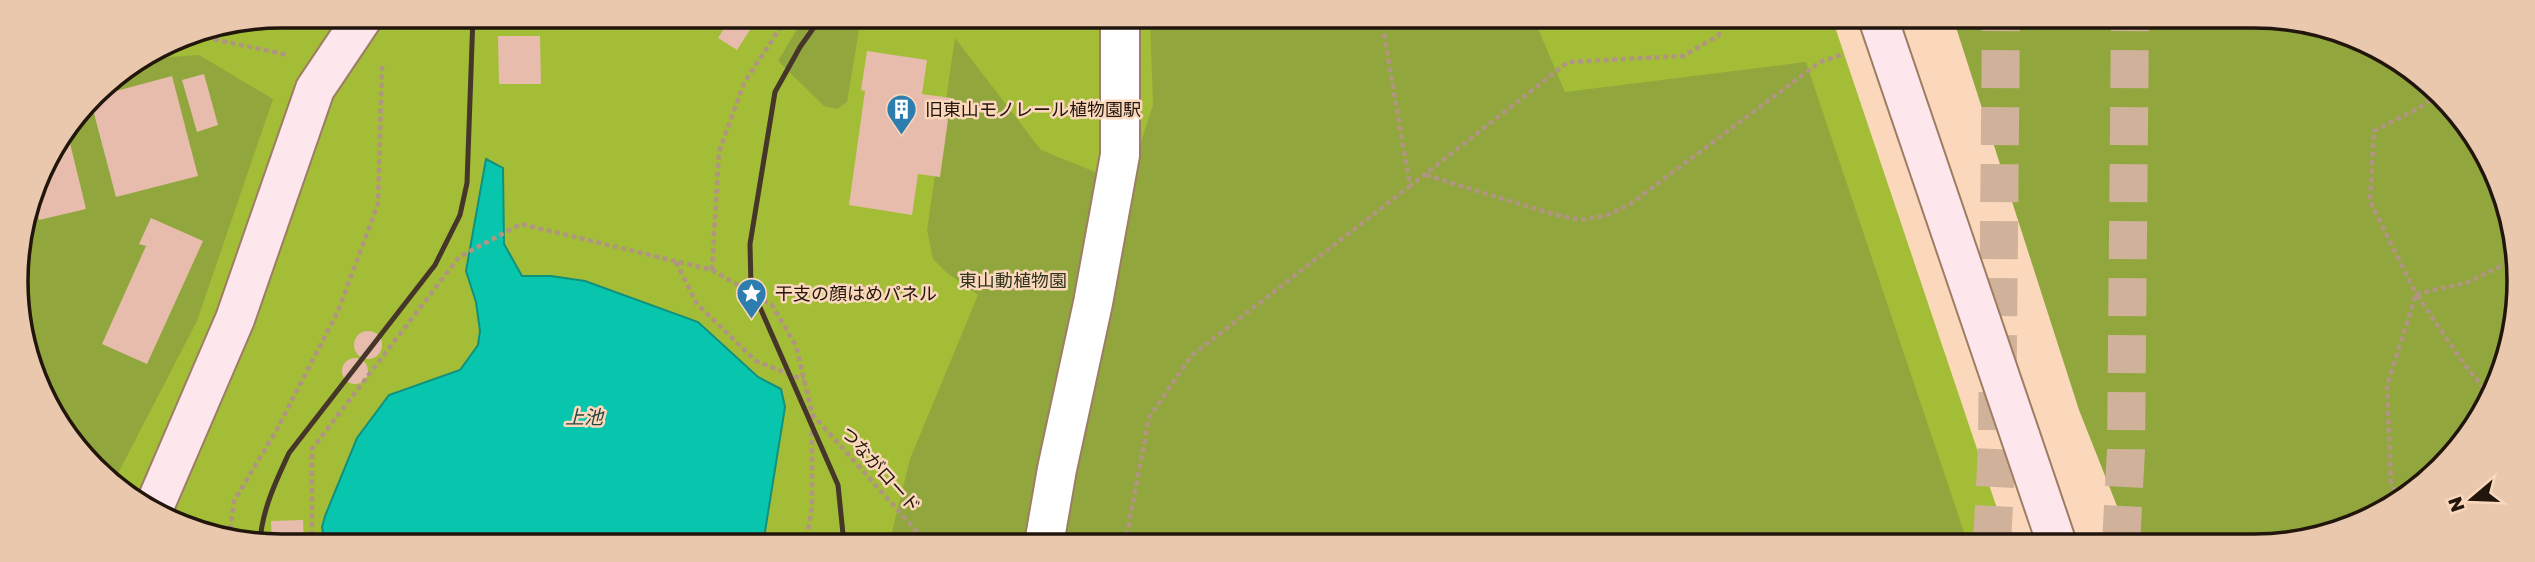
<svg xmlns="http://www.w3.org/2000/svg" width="2535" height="562" font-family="'Golos Text','Noto Sans JP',sans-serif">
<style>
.green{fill:#a3bd37}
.forest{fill:#91a73d}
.water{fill:#08c6ae;stroke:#10917d;stroke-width:2}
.building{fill:#e7bcad}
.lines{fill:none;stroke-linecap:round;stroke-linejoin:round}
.highway-tunnel{stroke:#d0b199;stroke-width:38;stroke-dasharray:38 19;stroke-linecap:butt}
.street-casing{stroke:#9d7d63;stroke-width:42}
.secondary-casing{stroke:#9d7d63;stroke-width:42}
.path{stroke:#b09580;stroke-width:4.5;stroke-dasharray:5 3.5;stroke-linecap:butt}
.street{stroke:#fff;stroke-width:38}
.secondary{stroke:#fee6ed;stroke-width:38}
.rail{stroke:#453629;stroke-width:5}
.labels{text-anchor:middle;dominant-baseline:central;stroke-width:5;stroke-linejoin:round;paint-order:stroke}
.poi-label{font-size:18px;fill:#22160c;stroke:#fbd8bc;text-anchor:start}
.park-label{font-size:18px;fill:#2d331c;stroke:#fbd8bc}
.street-label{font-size:18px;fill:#22160c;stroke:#fbd8bc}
.water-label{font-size:19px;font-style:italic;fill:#274640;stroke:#fbd8bc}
.rim{fill:none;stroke:#22160c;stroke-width:3.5}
</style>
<rect width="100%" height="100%" fill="#fbd8bc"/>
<!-- green -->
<path class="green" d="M281,16L1832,18L2009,544H246L149,511L71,443L30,366L16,263L106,82L180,36Z"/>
<!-- forest -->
<g class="forest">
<path d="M805,16H820L859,30L847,102L837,109L824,106L778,61Z"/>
<path d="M1150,17H1533L1565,92L1806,62L1968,544H889L910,459L978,295L947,273L933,259L927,230L955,38L1041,150L1127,185L1153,105Z"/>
<path d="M1953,18H2289L2387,51L2465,120L2510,213L2517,316L2492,399L2441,469L2371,519L2288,544H2132L2079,410Z"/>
<path d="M199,55L273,99L197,321L114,481L71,443L30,366L16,263L43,163L106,82L143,59Z"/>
</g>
<!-- water -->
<path class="water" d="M486,159L503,168L504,244L522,276H551L585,281L698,322L758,377L781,389L785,407L763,544H325L322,527L325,516L357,438L389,395L460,370L478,345L480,331L476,302L466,271Z"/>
<!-- building -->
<g class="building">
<path d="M720,16H759L737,50L718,38L727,24L719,19Z"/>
<path d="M498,36H540L541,84H499Z"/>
<path d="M867,51L927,60L922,94L951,98L940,177L918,174L912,215L849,205L865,91L861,90Z"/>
<path d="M204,74L218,125L197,132L182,80Z"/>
<path d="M172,76L198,176L116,197L91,102L94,97Z"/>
<path d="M69,139L86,209L39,220L34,199L43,163L60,141Z"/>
<path d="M151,218L203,241L147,364L102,344L146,246L139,244Z"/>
<circle cx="368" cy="345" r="14"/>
<circle cx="355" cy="371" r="13"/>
<path d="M303,520L304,544H272L271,521Z"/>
</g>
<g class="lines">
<!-- highway-tunnel -->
<g class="highway-tunnel">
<path d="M1992,544L1997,446L2001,18"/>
<path d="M2121,544L2126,450L2130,18"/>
</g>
<defs>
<path id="street" d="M1044,544L1057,469L1093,303L1120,155V17"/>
<g id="secondary">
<path d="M1878,18L2057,544"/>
<path d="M152,512L235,319L315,89L364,16"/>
</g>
</defs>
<!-- street casing -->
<use href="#street" class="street-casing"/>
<!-- secondary casing -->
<use href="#secondary" class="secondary-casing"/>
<!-- path -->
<g class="path">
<path d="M1381,17L1410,186L1568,62L1683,56L1718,36L1729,17"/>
<path d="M189,34L288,55"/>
<path d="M2437,95L2419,108L2374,131L2370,201L2416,294L2466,283L2513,260"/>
<path d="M1426,175L1549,213L1581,220L1607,215L1629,205L1820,62L1844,54"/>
<path d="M676,262L697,304L756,361L804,380"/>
<path d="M712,270L719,152L744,83L788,16"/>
<path d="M2417,295L2464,364L2492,398"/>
<path d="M812,414L928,544"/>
<path d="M2399,499L2391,482L2387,386L2416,294"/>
<path d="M229,538L234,501L276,431L338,311L378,204L382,66"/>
<path d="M312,544V449L459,257L521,224L712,270L772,305L796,346L812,413V506L806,544"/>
<path d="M1125,544L1149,418L1191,356L1410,186"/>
<path d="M1725,544C1744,532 1783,531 1803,544"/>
</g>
<!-- street -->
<use href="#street" class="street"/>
<!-- secondary -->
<use href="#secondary" class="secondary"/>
<!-- rail -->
<g class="rail">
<path d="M822,16L800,47L775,92L750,244L751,287L838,485L844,544"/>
<path d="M260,544C261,512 276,481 289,453L435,265L460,215L467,183L473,16"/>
</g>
</g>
<!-- icons -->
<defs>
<symbol id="building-pin" viewBox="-11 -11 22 30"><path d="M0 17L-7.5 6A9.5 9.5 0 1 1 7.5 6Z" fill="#2d7daf" stroke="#fbd8bc"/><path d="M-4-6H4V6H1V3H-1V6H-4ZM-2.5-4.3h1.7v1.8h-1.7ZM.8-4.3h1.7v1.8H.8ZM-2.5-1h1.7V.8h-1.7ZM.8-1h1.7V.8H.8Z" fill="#fff"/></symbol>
<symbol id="sight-pin" viewBox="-11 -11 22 30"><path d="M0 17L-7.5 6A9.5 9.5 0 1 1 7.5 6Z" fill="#2d7daf" stroke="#fbd8bc"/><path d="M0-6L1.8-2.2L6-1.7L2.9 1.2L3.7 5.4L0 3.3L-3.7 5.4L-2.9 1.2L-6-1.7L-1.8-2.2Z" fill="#fff"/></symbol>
</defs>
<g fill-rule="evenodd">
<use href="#building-pin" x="884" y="92" width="35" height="47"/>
<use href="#sight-pin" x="734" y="276" width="35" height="47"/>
</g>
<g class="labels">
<!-- poi labels -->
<g class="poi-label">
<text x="925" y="109">旧東山モノレール植物園駅</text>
<text x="775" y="293">干支の顔はめパネル</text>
</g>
<!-- park labels -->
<g class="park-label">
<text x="1013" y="280">東山動植物園</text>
</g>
<!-- street labels -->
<g class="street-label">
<text transform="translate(881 469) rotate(48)">つながロード</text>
</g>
<!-- water labels -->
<g class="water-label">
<text x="584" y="416">上池</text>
</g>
</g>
<!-- crop -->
<path d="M0 0H2535V562H0ZM281 28H2254A253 253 0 0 1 2507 281V281A253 253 0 0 1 2254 534H281A253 253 0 0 1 28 281V281A253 253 0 0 1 281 28Z" fill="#eac8ae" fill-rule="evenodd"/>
<path class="rim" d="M281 28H2254A253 253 0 0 1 2507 281V281A253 253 0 0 1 2254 534H281A253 253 0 0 1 28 281V281A253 253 0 0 1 281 28Z"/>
<!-- north arrow -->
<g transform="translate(2472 499) rotate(251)" stroke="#fbd8bc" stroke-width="5" paint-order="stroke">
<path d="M0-5L12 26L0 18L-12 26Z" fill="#22160c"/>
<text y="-10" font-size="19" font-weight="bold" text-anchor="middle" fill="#22160c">N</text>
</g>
</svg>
